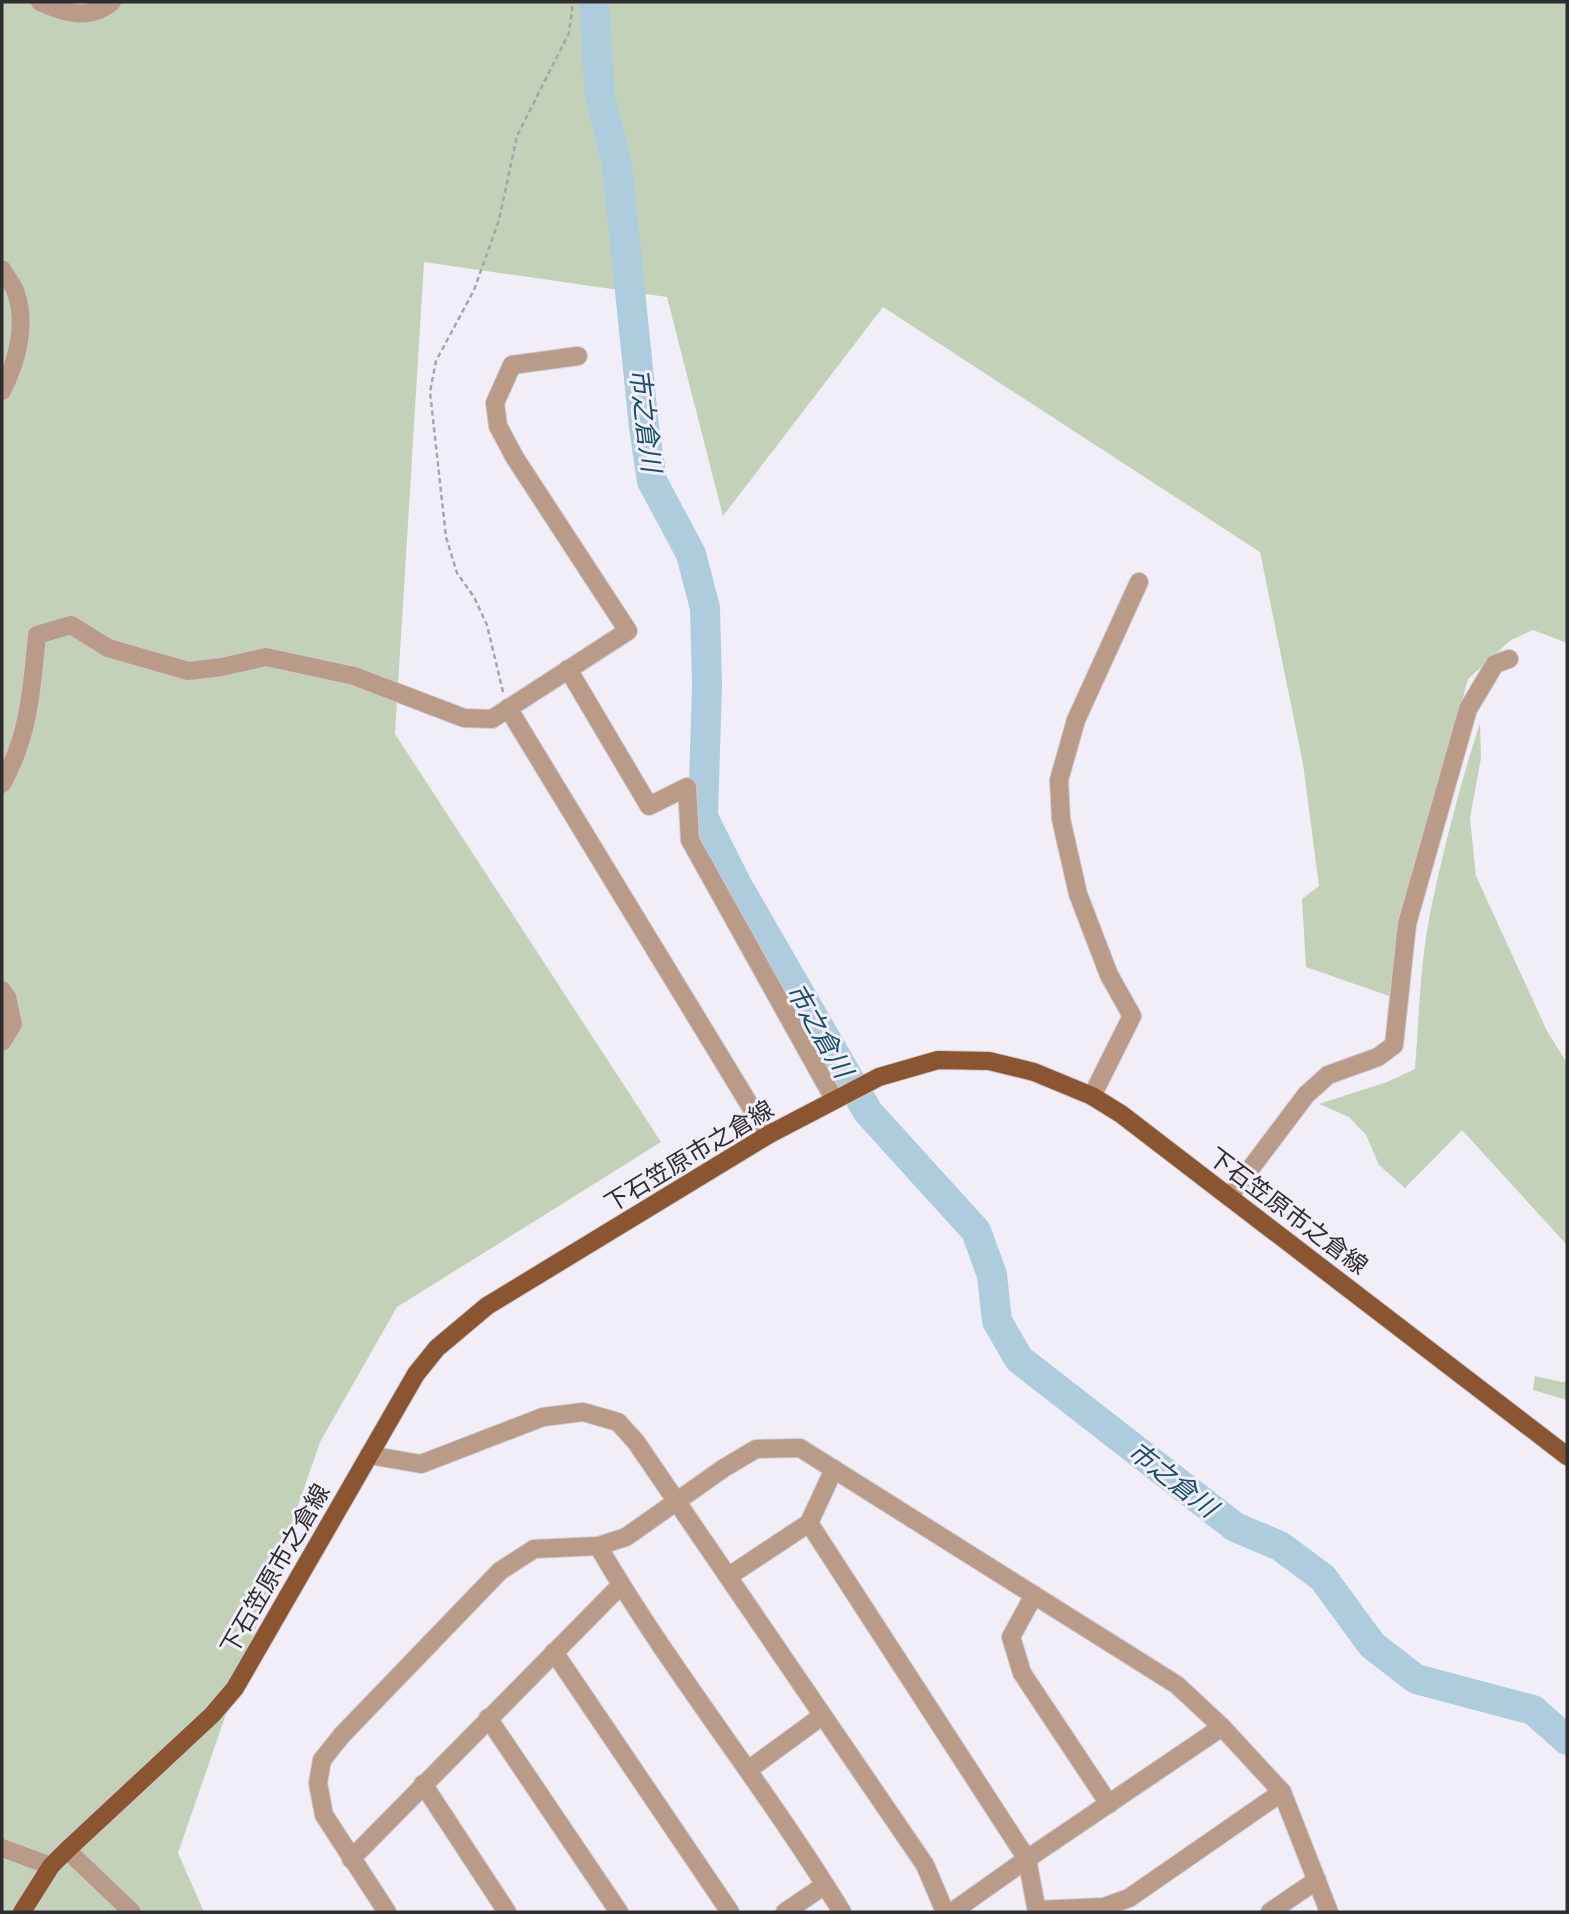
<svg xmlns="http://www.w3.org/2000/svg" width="1569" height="1914" font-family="'PT Sans','Noto Sans JP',sans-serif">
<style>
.green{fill:#c2d1b7}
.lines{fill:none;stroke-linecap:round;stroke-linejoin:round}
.river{stroke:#adcddf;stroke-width:30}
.minor-casing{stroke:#cecbd3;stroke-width:20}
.major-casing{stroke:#cecbd3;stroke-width:20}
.path{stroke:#a6a4ab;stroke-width:2.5;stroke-dasharray:5 3.5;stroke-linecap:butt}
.minor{stroke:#ba9b88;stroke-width:18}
.major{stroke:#8a5530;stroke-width:18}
.labels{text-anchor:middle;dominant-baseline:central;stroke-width:6;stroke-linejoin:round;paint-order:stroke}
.street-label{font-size:24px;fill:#2e2d31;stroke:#f1eef7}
.water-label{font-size:26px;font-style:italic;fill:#184f6b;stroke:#f1eef7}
</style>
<rect width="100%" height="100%" fill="#f1eef7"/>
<!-- green -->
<g class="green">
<path d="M2,2H1567V643L1533,630L1511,640L1468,679L1404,915L1389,996L1306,967L1302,899L1319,886L1303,764L1260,552L883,307L723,516L667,297L424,262L395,734L661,1142L397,1307L320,1442L178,1853L204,1912H2Z"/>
<path d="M1480,723L1481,758L1470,818L1476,876L1547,1031L1567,1063V1245L1462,1130L1405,1188L1379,1165L1366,1135L1349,1117L1319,1104L1387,1082L1415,1069C1419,1018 1420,965 1430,914C1443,850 1460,785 1480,723Z"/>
<path d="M1535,1376L1562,1382L1567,1381V1400L1533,1390Z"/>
</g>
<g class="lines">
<!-- river -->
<path class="river" d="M594,2L600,97L617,165L644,427L652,481L691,554L705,608L707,685L703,817L737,885L868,1112L976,1231L992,1275L997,1321L1019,1359L1235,1527L1280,1546L1323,1578L1372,1645L1416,1679L1533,1710L1567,1740"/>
<defs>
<g id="minor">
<path d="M40,2C64,13 90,21 112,2"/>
<path d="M2,269C6,277 14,285 16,293C27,325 17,362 2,391"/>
<path d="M568,669L649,806L687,787L690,840L834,1099"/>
<path d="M508,708L768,1135"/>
<path d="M2,784C29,737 32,688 37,635L71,625L108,648L188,671L222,667L266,657L354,676L464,718L492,719L628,631L515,458L498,426L495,403L512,365L578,356"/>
<path d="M2,990L7,997L13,1024L2,1042"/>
<path d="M1092,1096L1132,1016L1109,975L1078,894L1061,819L1059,780L1076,720L1139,582"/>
<path d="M1229,1197L1306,1095L1328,1075L1378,1057L1394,1045L1407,924L1468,709L1495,664L1509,659"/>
<path d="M369,1455L421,1464L543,1417L583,1412L618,1422L636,1442L925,1865L945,1912"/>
<path d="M809,1523L1027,1859L1037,1912"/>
<path d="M598,1546C672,1673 766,1787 842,1912"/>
<path d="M729,1576L809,1523L834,1469"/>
<path d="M1034,1595L1011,1637L1022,1673L1109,1804"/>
<path d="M554,1652L730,1912"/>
<path d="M488,1718L619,1912"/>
<path d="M748,1770L822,1716"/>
<path d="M423,1784L507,1912"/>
<path d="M2,1848L51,1866"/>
<path d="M67,1850L132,1912"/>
<path d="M351,1859L621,1585"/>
<path d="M1037,1910L1104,1907L1129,1898L1282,1792"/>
<path d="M387,1912L324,1815L318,1783L322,1760L342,1735L500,1571L534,1549L598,1546L626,1537L724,1468L756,1449L800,1448L1177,1685L1222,1727L1282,1792L1329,1912"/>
<path d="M785,1912L825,1885"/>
<path d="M952,1912L1027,1859L1222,1727"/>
<path d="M1270,1912L1317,1880"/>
</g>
<path id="major" d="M22,1912L51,1866L67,1850L212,1715L235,1688L416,1374L437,1348L487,1306L768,1135L879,1077L938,1060L989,1061L1034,1072L1092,1096L1121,1114L1567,1456"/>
</defs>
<!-- minor casing -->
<use href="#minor" class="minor-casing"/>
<!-- major casing -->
<use href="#major" class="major-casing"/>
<!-- path -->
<path class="path" d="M503,692L487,625L474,597L457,573L446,537L430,392L436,361L474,290L499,220L517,136L569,33L573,2"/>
<!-- minor -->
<use href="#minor" class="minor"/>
<!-- major -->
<use href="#major" class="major"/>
</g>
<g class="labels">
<!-- street labels -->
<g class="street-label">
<text transform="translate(689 1156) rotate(-31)">下石笠原市之倉線</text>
<text transform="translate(1288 1211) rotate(37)">下石笠原市之倉線</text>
<text transform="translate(275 1569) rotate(-60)">下石笠原市之倉線</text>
</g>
<!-- water labels -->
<g class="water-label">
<text transform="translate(646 420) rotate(83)">市之倉川</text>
<text transform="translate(820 1030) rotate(60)">市之倉川</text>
<text transform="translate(1173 1479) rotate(38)">市之倉川</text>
</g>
</g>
<!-- border -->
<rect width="1569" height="1914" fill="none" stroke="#2e2d31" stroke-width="7"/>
</svg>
